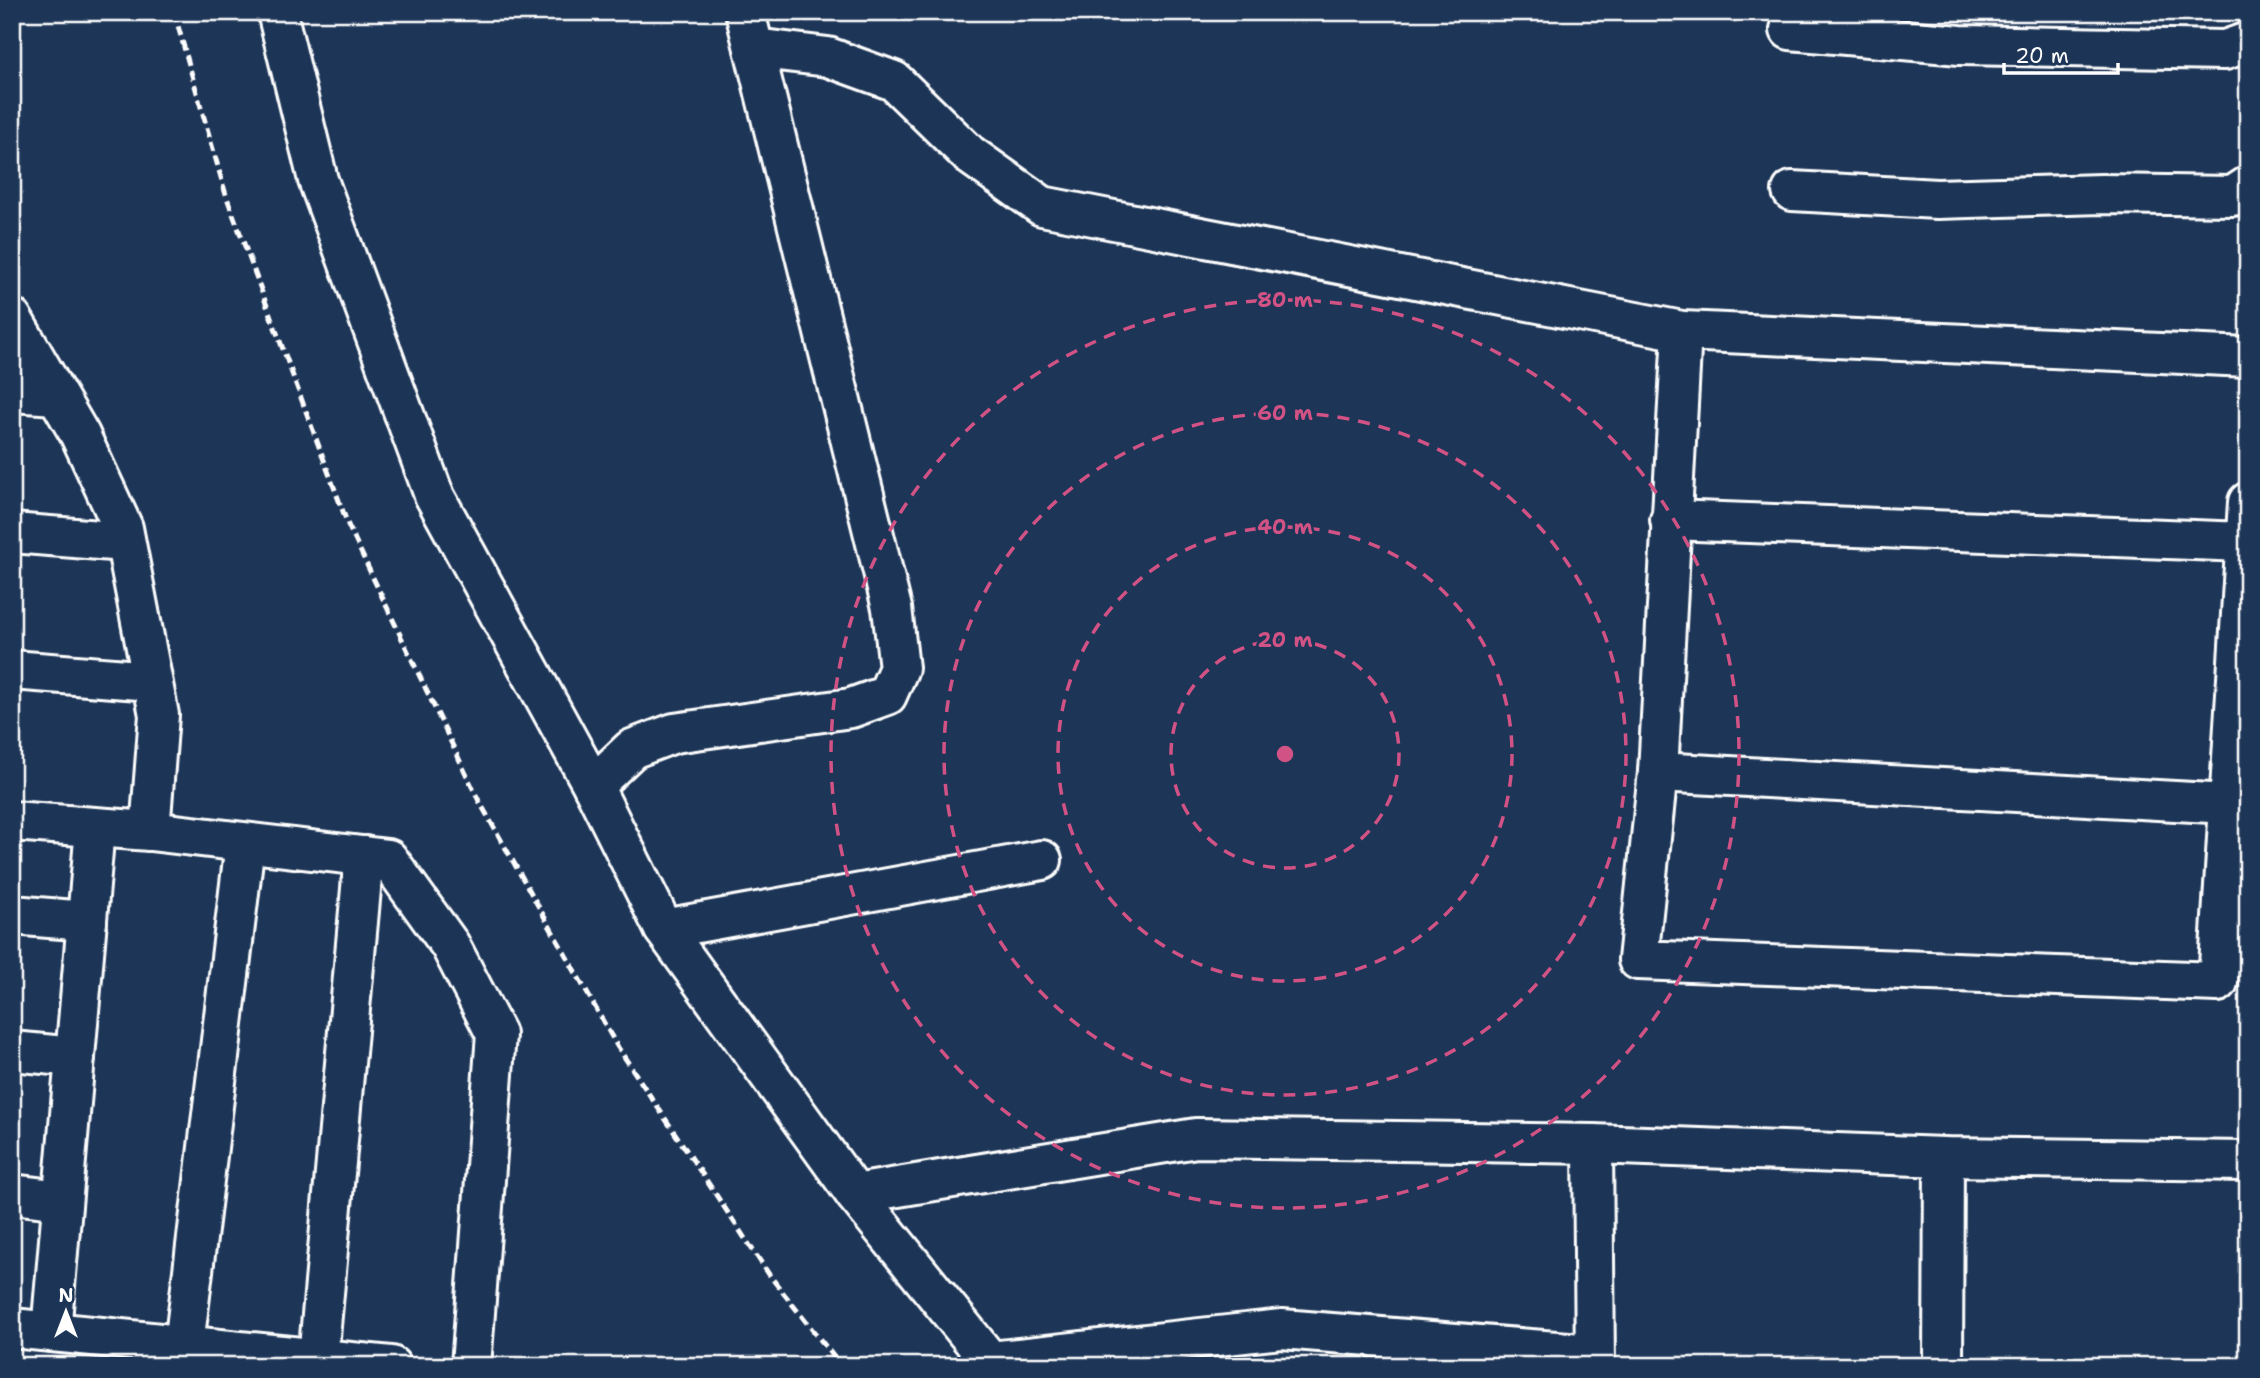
<svg xmlns="http://www.w3.org/2000/svg" width="2260" height="1378" font-family="'Shantell Sans',sans-serif">
<style>
.lines{fill:none;stroke-linecap:round;stroke-linejoin:round}
.street-casing{stroke:#fff;stroke-width:44}
.street{stroke:#1d3557;stroke-width:38}
.rail{stroke:#fff;stroke-width:5;stroke-dasharray:10 5;stroke-linecap:butt}
.ring{fill:none;stroke:#d15284;stroke-width:3.5;stroke-dasharray:12 9}
.centre{fill:#d15284;stroke:#1d3557;stroke-width:3.5}
.ring-label{font-size:21px;text-anchor:middle;font-weight:bold;fill:#d15284;stroke:#1d3557;stroke-width:5;stroke-linejoin:round;paint-order:stroke}
</style>
<rect width="100%" height="100%" fill="#1d3557"/>
<filter id="ink" filterUnits="userSpaceOnUse"><feTurbulence type="fractalNoise" baseFrequency=".0143" numOctaves="2"/><feDisplacementMap in="SourceGraphic" scale="14" xChannelSelector="R" yChannelSelector="G"/><feConvolveMatrix kernelMatrix="1 2 1 2 8 2 1 2 1" color-interpolation-filters="sRGB"/></filter>
<g filter="url(#ink)">
<g class="lines">
<defs>
<g id="street">
<path d="M277,12L318,180L434,495L593,786L664,929L855,1194L994,1366"/>
<path d="M1790,30L1960,45L2225,50L2248,42"/>
<path d="M754,48L828,57L894,81L970,155L1042,206L1682,331L2248,357"/>
<path d="M1792,191L1937,199L2102,194L2233,196L2248,186"/>
<path d="M12,318L80,435L123,528L159,715L150,831"/>
<path d="M1682,331L1658,772L1638,960L2218,982L2248,502"/>
<path d="M12,392L56,395"/>
<path d="M1670,520L2245,542"/>
<path d="M12,533L125,542"/>
<path d="M12,670L152,681"/>
<path d="M1658,772L2229,804"/>
<path d="M593,786L632,749L674,733L851,708L887,695L899,668L892,608L745,12"/>
<path d="M12,821L150,831L388,859L450,945L496,1034L471,1366"/>
<path d="M12,915L87,921"/>
<path d="M664,929L1042,860"/>
<path d="M12,1051L75,1057"/>
<path d="M1593,1144L1595,1366"/>
<path d="M12,1194L62,1200"/>
<path d="M855,1194L1196,1138L1593,1144L1944,1157L2248,1161"/>
<path d="M12,1328L391,1366"/>
<path d="M51,1332L95,828"/>
<path d="M184,1345L245,843"/>
<path d="M318,1359L364,856"/>
<path d="M990,1361L1282,1329L1594,1354"/>
<path d="M1943,1366L1944,1157"/>
</g>
</defs>
<!-- street casing -->
<use href="#street" class="street-casing"/>
<!-- street -->
<use href="#street" class="street"/>
<!-- rail -->
<path class="rail" d="M174,12L226,195L348,525L478,799L617,1046L770,1276L841,1366"/>
</g>
</g>
<!-- distance rings -->
<g class="ring">
<circle cx="1285" cy="754" r="114"/>
<circle cx="1285" cy="754" r="227"/>
<circle cx="1285" cy="754" r="341"/>
<circle cx="1285" cy="754" r="454"/>
</g>
<circle cx="1285" cy="754" r="10" class="centre"/>
<g class="ring-label">
<text x="1285" y="307">80 m</text>
<text x="1285" y="420">60 m</text>
<text x="1285" y="534">40 m</text>
<text x="1285" y="647">20 m</text>
</g>
<!-- margin -->
<rect width="2260" height="1378" fill="none" stroke="#1d3557" stroke-width="42"/>
<rect x="21" y="21" width="2218" height="1336" fill="none" stroke="#fff" stroke-width="2.5" filter="url(#ink)"/>
<!-- north arrow -->
<g transform="translate(66 1312)" stroke="#1d3557" stroke-width="5" paint-order="stroke">
<path d="M0-5L12 26L0 18L-12 26Z" fill="#ffffff"/>
<text y="-10" font-size="19" font-weight="bold" text-anchor="middle" fill="#ffffff">N</text>
</g>
<!-- scale -->
<path d="M2004 63v10h114v-10" fill="none" stroke="#ffffff" stroke-width="3.5"/>
<text x="2015" y="63" font-size="21" fill="#ffffff" stroke="#1d3557" stroke-width="5" paint-order="stroke">20 m</text>
</svg>
